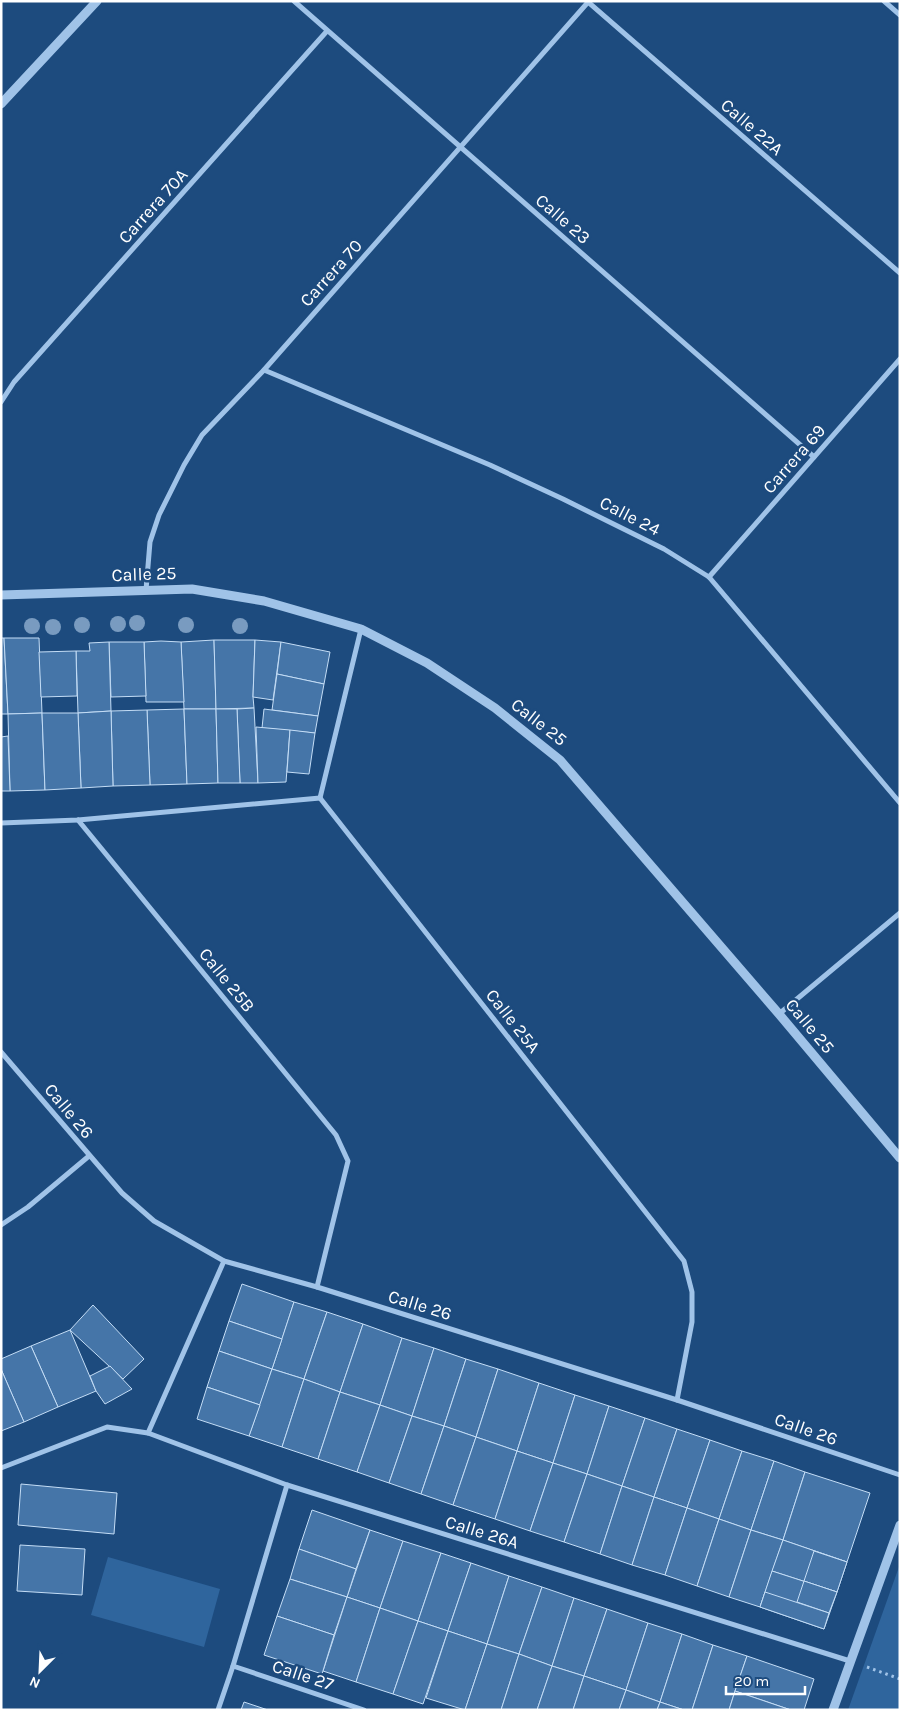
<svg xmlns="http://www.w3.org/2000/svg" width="901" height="1711" font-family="Karla,sans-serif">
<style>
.green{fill:#2f659d}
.building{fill:#4575a8;stroke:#c4ddf6}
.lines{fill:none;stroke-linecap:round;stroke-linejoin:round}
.path{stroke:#a0c3e8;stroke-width:3;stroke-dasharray:2.5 4;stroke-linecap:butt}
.minor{stroke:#a0c3e8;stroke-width:5}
.tertiary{stroke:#a0c3e8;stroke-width:9}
.tree{fill:#799bc0}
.labels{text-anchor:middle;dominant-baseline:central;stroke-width:5;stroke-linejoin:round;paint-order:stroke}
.street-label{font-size:18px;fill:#fff;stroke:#1d4b7e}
</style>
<rect width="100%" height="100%" fill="#1d4b7e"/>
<!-- green -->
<g class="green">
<path d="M108,1557L220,1589L204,1647L91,1615Z"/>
<path d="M900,1564V1710H848Z"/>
</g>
<!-- building -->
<g class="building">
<path d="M1,638H4L8,714H1Z"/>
<path d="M4,638H39L42,713L8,714Z"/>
<path d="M214,640L216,709H184L181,642Z"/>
<path d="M214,640H255L253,697L254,708L216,709Z"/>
<path d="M255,640L281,642L273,700L253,697Z"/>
<path d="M161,641L181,642L184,702H146L144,642Z"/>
<path d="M109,642H144L146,696L111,697Z"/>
<path d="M109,642L111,711L78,713L76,651H90L89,643Z"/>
<path d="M281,642L330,652L324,684L277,674Z"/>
<path d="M76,651L77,696L41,697L39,652Z"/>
<path d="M277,674L324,684L318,716L272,710Z"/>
<path d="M254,708L258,783H240L237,709Z"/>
<path d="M184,709L187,784L150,785L147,710Z"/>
<path d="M184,709H216L218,783L187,784Z"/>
<path d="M216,709H237L240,783H218Z"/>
<path d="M264,709L318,716L315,733L262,728Z"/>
<path d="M147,710L150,785L113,786L111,711Z"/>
<path d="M111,711L113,786L81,788L78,713Z"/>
<path d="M42,713L45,790L10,791L8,714Z"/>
<path d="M42,713H78L81,788L45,790Z"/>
<path d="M256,727L290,730L286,782L258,783Z"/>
<path d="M290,730L315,733L309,774L287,772Z"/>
<path d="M8,736L10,791H1V737Z"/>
<path d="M242,1284L294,1302L282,1339L229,1321Z"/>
<path d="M294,1302L327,1312L304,1379L272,1369Z"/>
<path d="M93,1305L144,1359L123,1379L70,1330Z"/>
<path d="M327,1312L363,1324L340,1392L304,1379Z"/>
<path d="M229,1321L282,1339L272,1369L219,1351Z"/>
<path d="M363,1324L402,1338L380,1405L340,1392Z"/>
<path d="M70,1330L96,1391L58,1407L31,1346Z"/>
<path d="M402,1338L434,1348L412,1416L380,1405Z"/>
<path d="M31,1346L58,1407L24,1422L1,1369V1359Z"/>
<path d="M434,1348L466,1359L444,1426L412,1416Z"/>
<path d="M219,1351L272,1369L260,1405L207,1387Z"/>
<path d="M466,1359L498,1369L476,1437L444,1426Z"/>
<path d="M110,1366L132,1389L105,1404L96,1391L90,1376Z"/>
<path d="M1,1369L24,1422L1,1431Z"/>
<path d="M272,1369L304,1379L282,1447L249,1436Z"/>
<path d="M498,1369L539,1383L517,1451L476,1437Z"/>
<path d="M304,1379L340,1392L318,1459L282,1447Z"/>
<path d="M539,1383L575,1395L553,1463L517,1451Z"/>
<path d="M207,1387L260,1405L249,1436L197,1419Z"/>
<path d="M340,1392L380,1405L357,1472L318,1459Z"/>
<path d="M575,1395L609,1406L587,1474L553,1463Z"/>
<path d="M380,1405L412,1416L389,1483L357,1472Z"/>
<path d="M609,1406L645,1418L622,1486L587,1474Z"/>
<path d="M412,1416L444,1426L421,1494L389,1483Z"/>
<path d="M645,1418L677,1429L654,1497L622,1486Z"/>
<path d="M444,1426L476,1437L453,1505L421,1494Z"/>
<path d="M677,1429L710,1440L687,1508L654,1497Z"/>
<path d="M476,1437L517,1451L495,1519L453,1505Z"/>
<path d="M710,1440L742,1451L719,1519L687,1508Z"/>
<path d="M517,1451L553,1463L530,1531L495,1519Z"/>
<path d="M742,1451L774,1461L751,1530L719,1519Z"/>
<path d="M774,1461L805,1472L783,1540L751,1530Z"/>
<path d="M553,1463L587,1474L564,1542L530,1531Z"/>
<path d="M805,1472L870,1493L847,1562L783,1540Z"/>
<path d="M587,1474L622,1486L600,1554L564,1542Z"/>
<path d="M21,1484L117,1493L114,1534L18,1525Z"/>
<path d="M622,1486L654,1497L632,1565L600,1554Z"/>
<path d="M654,1497L687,1508L665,1575L632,1565Z"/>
<path d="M687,1508L719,1519L697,1586L665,1575Z"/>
<path d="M312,1510L370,1530L356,1569L299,1549Z"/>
<path d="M719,1519L751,1530L729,1597L697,1586Z"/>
<path d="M370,1530L403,1541L380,1608L347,1597Z"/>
<path d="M751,1530L783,1540L760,1607L729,1597Z"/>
<path d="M783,1540L847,1562L837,1592L772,1571Z"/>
<path d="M403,1541L441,1553L418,1621L380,1608Z"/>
<path d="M20,1545L85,1549L82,1595L17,1591Z"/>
<path d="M299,1549L356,1569L347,1597L290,1579Z"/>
<path d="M814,1551L847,1562L837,1592L804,1581Z"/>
<path d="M441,1553L471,1563L448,1631L418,1621Z"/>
<path d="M471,1563L509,1576L487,1644L448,1631Z"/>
<path d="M772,1571L837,1592L824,1629L760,1607Z"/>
<path d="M509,1576L542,1587L519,1654L487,1644Z"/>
<path d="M290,1579L347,1597L334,1635L277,1616Z"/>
<path d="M804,1581L837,1592L829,1613L797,1602Z"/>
<path d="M542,1587L574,1598L552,1666L519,1654Z"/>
<path d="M765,1592L829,1613L824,1629L760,1607Z"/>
<path d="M347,1597L380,1608L356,1682L323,1671Z"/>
<path d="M574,1598L607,1609L584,1676L552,1666Z"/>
<path d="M380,1608L418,1621L393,1694L356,1682Z"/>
<path d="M607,1609L648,1623L626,1690L584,1676Z"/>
<path d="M277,1616L334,1635L322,1674L264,1655Z"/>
<path d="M418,1621L448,1631L423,1704L393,1694Z"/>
<path d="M648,1623L682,1634L660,1702L626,1690Z"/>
<path d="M448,1631L487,1644L465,1710L426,1698Z"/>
<path d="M682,1634L713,1645L692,1710H684L660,1702Z"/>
<path d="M487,1644L519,1654L501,1710H465Z"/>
<path d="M713,1645L747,1656L735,1691L729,1710H692Z"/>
<path d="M519,1654L552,1666L537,1710H501Z"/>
<path d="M747,1656L814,1679L804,1710H791L735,1691Z"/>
<path d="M552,1666L584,1676L573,1710H537Z"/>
<path d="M584,1676L626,1690L619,1710H573Z"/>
<path d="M626,1690L660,1702L657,1710H619Z"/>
<path d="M735,1691L791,1710H729Z"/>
<path d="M244,1702L268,1710H241Z"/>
<path d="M660,1702L684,1710H657Z"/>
</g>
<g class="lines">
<!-- path -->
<path class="path" d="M867,1667L900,1679"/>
<!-- minor -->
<g class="minor">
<path d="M294,1L814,457"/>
<path d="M587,1L900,273"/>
<path d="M884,1L900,15"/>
<path d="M264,370L490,465L563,499L664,549L709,577L900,803"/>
<path d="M1,402L14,382L327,31"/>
<path d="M709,577L900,359"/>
<path d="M146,590L150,542L159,515L184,465L202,435L264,370L589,1"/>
<path d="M320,798L684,1261L692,1292V1322L677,1400"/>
<path d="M320,798L361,629"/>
<path d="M78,820L336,1135L348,1161L317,1287"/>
<path d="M1,823L78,820L320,798"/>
<path d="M779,1014L900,913"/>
<path d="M1,1052L122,1193L154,1221L224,1261L317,1287L677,1400L900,1475"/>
<path d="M1,1225L28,1207L89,1156"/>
<path d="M148,1433L224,1261"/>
<path d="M1,1468L107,1427L148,1433L287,1485L850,1661"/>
<path d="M233,1666L364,1710"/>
<path d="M218,1710L233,1666L287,1485"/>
</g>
<!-- tertiary -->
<g class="tertiary">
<path d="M1,104L97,1"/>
<path d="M1,595L192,589L264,601L361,629L427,663L495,708L560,760L779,1014L900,1158"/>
<path d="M833,1710L900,1525"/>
</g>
</g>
<!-- trees -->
<g class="tree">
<circle cx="137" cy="623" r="8"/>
<circle cx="118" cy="624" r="8"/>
<circle cx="82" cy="625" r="8"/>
<circle cx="186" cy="625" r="8"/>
<circle cx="32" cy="626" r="8"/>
<circle cx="240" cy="626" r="8"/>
<circle cx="53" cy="627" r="8"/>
</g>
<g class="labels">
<!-- street labels -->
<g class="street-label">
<text transform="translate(752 127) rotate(41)">Calle 22A</text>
<text transform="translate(153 206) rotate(-48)">Carrera 70A</text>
<text transform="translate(563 219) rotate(41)">Calle 23</text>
<text transform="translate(331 273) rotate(-48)">Carrera 70</text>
<text transform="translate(794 459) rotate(-49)">Carrera 69</text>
<text transform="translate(630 516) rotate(27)">Calle 24</text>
<text transform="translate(144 574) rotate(-2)">Calle 25</text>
<text transform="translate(539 722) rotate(38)">Calle 25</text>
<text transform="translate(227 980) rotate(51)">Calle 25B</text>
<text transform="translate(513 1021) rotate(52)">Calle 25A</text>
<text transform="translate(810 1026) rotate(50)">Calle 25</text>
<text transform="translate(69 1111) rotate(50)">Calle 26</text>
<text transform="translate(420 1305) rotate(17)">Calle 26</text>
<text transform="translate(806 1429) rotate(19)">Calle 26</text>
<text transform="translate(482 1532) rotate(17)">Calle 26A</text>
<text transform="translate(303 1675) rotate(18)">Calle 27</text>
</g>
</g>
<!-- border -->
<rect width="901" height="1711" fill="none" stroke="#ffffff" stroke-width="5"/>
<!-- north arrow -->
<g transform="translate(40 1671) rotate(204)" stroke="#1d4b7e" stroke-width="4" paint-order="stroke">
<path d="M0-4L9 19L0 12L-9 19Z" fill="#ffffff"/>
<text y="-8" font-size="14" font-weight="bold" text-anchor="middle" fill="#ffffff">N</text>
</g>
<!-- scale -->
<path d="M726 1686v8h79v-8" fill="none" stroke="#ffffff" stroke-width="2.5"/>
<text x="734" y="1686" font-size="15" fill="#ffffff" stroke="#1d4b7e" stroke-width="4" paint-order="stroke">20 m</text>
</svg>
